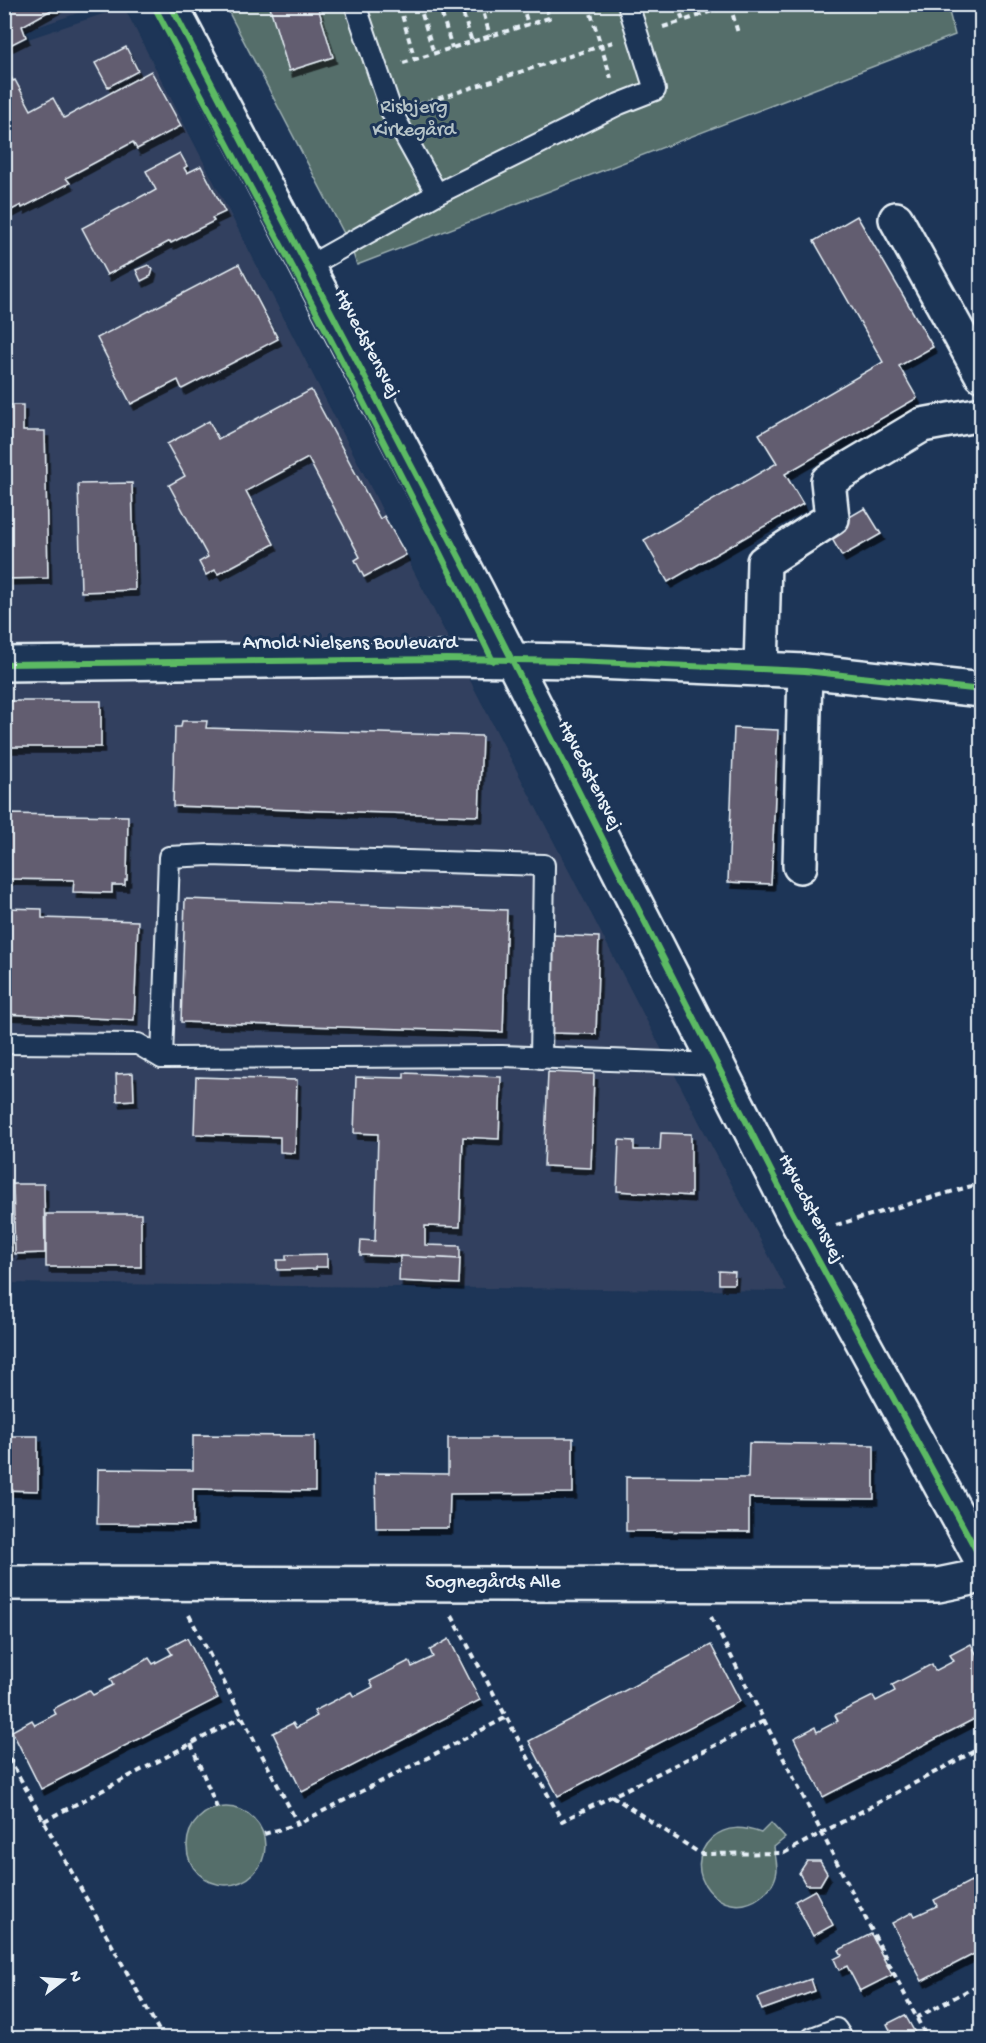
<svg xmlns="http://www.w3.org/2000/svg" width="986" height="2043" font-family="'Gochi Hand',sans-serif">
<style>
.built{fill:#32415e}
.green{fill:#556e6b;stroke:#9eb0b2;stroke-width:1.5}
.building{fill:#625d70;stroke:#e8f1f8;stroke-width:1.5;filter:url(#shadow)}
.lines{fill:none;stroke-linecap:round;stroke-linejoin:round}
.service-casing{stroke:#e8f1f8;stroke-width:24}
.minor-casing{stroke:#e8f1f8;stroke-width:38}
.tertiary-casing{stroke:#e8f1f8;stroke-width:38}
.path{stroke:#e8f1f8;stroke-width:4;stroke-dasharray:6 4.5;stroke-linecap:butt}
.service{stroke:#1d3557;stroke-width:20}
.minor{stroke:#1d3557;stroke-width:33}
.tertiary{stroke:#1d3557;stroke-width:33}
.cycleway-casing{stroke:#1d3557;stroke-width:10}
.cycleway{stroke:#5cba63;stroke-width:6}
.labels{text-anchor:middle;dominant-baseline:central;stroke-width:6;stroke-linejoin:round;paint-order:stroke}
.park-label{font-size:20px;fill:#b5c3c7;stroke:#1d3557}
.street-label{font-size:20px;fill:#e8f1f8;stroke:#1d3557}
</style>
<defs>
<filter id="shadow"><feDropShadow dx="3.5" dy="6" stdDeviation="0" flood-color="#0009"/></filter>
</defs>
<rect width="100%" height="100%" fill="#1d3557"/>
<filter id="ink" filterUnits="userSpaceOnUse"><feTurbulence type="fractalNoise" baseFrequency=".0167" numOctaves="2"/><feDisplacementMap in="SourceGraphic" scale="12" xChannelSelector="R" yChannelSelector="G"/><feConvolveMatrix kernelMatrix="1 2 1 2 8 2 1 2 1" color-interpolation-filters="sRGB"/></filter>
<g filter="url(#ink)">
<!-- built -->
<g class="built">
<path d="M5,4L101,5L5,38Z"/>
<path d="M124,7L449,640L787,1291L5,1283L4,47Z"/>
</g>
<!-- green -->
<g class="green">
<path d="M947,4L955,35L357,265L350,245L225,5Z"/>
<circle cx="226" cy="1846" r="39"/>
<path d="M771,1823L785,1838L774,1847C775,1854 777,1863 777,1870C776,1881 769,1891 760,1897C722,1925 677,1870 712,1838C727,1825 744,1827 761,1833Z"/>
</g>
<!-- building -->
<g class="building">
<path d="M4,4H62L22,26L26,37L10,45L4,33Z"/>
<path d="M269,4H317L333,57L289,71Z"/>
<path d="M126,47L138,71L108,87L95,63Z"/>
<path d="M4,66L13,81L15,80L31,110L53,98L64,118L151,71L181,126L137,149L133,142L66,178L70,183L22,208L21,205L4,214Z"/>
<path d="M180,153L187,166L184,168L187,173L201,166L225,212L212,218L214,221L171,243L170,241L107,275L82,228L146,194L147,195L156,190L146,171Z"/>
<path d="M857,216L933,347L899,366L917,398L785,474L803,504L668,582L644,540L777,463L759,434L883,362L814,241Z"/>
<path d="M239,264L278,339L182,389L178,380L131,404L97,338Z"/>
<path d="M148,265L153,269L151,276L141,281L136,270Z"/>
<path d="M311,390L380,519L384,516L406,555L364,577L355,560L360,557L308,458L246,491L274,544L218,574L215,570L206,575L199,562L208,557L169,485L185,476L167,444L209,421L218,439Z"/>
<path d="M4,405H23V431H45L48,578L4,579Z"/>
<path d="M132,483L135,590L81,592L78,484Z"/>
<path d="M865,508L881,534L842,556L827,530Z"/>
<path d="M8,701H101V747H7Z"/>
<path d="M182,721H207L206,728L482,736L479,816L173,806L175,727H181Z"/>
<path d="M734,728L778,730L771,884L728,882Z"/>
<path d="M5,814L128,816L127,880H125V885H112V893L73,892L74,880L4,879Z"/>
<path d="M185,899L507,910L503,1032L181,1022Z"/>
<path d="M4,908L42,909V918L138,921L134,1020L4,1014Z"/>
<path d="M552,935L599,937L596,1034L549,1033Z"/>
<path d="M548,1072L594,1074L591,1168L544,1166Z"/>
<path d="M133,1073L134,1100L117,1101L116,1074Z"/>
<path d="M404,1073L501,1077L499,1139L463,1137L460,1227L425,1226V1245L460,1246V1259L360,1255L361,1240L375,1241L378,1134L354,1133L356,1077L404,1078Z"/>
<path d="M196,1077L297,1080L295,1153L280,1152V1137L194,1134Z"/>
<path d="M661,1133L691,1134V1196L617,1191L619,1140L634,1141V1150H660Z"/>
<path d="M13,1184H44L45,1253L15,1254Z"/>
<rect x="46" y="1214" width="95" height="53"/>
<rect x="4" y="1236" width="6" height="15"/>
<path d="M327,1254V1267H316V1269L277,1270V1260H286V1255Z"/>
<path d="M400,1256L460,1259L459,1284L399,1281Z"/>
<path d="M719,1271L735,1272L734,1284H719Z"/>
<path d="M193,1435L315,1436V1491L193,1489V1525L97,1524L98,1469L193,1470Z"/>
<path d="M4,1436H38V1491L4,1490Z"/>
<path d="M448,1438H573V1493L450,1494L449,1528H376L375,1473L448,1474Z"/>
<path d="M749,1443L874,1445V1499L749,1498V1532L626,1531V1477L748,1478Z"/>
<path d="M187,1638L218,1698L41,1789L12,1731L32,1720L35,1725L56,1714L53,1709L89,1690L93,1695L113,1685L110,1679L149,1658L153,1664L172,1654L168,1648Z"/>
<path d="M449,1639L480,1700L302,1792L273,1733L293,1723L296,1728L317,1716L314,1711L351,1692L354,1697L373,1687L370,1681L409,1661L412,1667L433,1657L430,1650Z"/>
<path d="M971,1644L982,1665V1715L823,1797L794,1738L815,1727L817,1732L838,1721L835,1715L873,1696L876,1701L895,1691L892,1685L932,1664L935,1671L954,1661L950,1655Z"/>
<path d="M711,1645L740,1701L558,1796L529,1741Z"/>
<path d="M807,1861H820L827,1873L820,1885H806L799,1873Z"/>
<path d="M971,1881L974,1886L982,1882V1950L922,1981L892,1923L913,1912L915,1916L937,1906L934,1900Z"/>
<path d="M815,1890L833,1925L813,1936L795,1901Z"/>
<path d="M871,1934L892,1975L860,1991L847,1966L839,1970L834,1959L842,1955L839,1950Z"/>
<path d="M811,1979L815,1991L762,2010L757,1998Z"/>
<path d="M905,2015L918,2038H894L887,2024Z"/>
</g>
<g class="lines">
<defs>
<g id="service">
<path d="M355,4L392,113L437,194"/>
<path d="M307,267L437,194L619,104L655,90L628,4"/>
<path d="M4,1043L138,1044L162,1058L502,1056L717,1064"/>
<path d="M162,1058L169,857L209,855L544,865L541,1058"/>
<path d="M812,2038L836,2029L842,2038"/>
</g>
<g id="minor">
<path d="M170,4L477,591L792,1212L982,1561"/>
<path d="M896,219L982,375"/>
<path d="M761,669L764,562L832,518L828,481L922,425L982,414"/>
<path d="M800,866L805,671"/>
<path d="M4,1583L938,1585L982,1576"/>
</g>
<path id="tertiary" d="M4,664L446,659L573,661L805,671L982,690"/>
</defs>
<!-- service casing -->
<use href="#service" class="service-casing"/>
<!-- minor casing -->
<use href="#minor" class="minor-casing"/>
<!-- tertiary casing -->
<use href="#tertiary" class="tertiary-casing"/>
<!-- path -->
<g class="path">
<path d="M412,4L400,8L415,60"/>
<path d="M419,4L434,54"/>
<path d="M439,4L452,48"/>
<path d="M460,4L472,42"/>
<path d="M481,4L490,36"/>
<path d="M522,4L528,25"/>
<path d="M588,4L611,78"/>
<path d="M678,4L683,21L733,4"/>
<path d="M730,5L738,33"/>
<path d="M663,27L683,21"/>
<path d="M403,63L549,18L545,4"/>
<path d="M418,105L613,42"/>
<path d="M836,1225L982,1183"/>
<path d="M189,1615L298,1824L507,1717"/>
<path d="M452,1616L562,1821L764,1721"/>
<path d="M711,1617L927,2038"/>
<path d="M191,1744L217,1808"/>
<path d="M4,1749L163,2038"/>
<path d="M612,1796L701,1854L784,1853L982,1747"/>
<path d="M44,1821L242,1717"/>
<path d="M264,1834L298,1824"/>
<path d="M916,2018L982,1983"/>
</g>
<!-- service -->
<use href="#service" class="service"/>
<!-- minor -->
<use href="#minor" class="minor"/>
<!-- tertiary -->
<use href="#tertiary" class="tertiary"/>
<defs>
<g id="cycleway">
<path d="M153,4C269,222 386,439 493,661"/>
<path d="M170,4L477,591L792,1212L982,1561"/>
<path d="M4,664L446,659L573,661L805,671L982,690"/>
</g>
</defs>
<!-- cycleway casing -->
<use href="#cycleway" class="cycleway-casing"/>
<!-- cycleway -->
<use href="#cycleway" class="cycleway"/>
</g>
</g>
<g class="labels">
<!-- park labels -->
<g class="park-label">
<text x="414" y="108">Risbjerg<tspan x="414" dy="23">Kirkegård</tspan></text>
</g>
<!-- street labels -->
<g class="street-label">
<text transform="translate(366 344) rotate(62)">Høvedstensvej</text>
<text x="350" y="644">Arnold Nielsens Boulevard</text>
<text transform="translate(589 776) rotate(63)">Høvedstensvej</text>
<text transform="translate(810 1209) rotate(62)">Høvedstensvej</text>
<text x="493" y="1583">Sognegårds Alle</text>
</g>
</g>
<!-- margin -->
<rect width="986" height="2043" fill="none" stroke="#1d3557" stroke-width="24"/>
<rect x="12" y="12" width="962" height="2019" fill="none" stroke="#e8f1f8" stroke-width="2" filter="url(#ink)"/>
<!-- north arrow -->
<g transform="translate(63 1980) rotate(73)" stroke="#1d3557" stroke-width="4.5" paint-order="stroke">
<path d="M0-4.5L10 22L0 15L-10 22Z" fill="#e8f1f8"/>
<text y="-9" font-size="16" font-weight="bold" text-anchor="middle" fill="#e8f1f8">N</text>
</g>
</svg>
